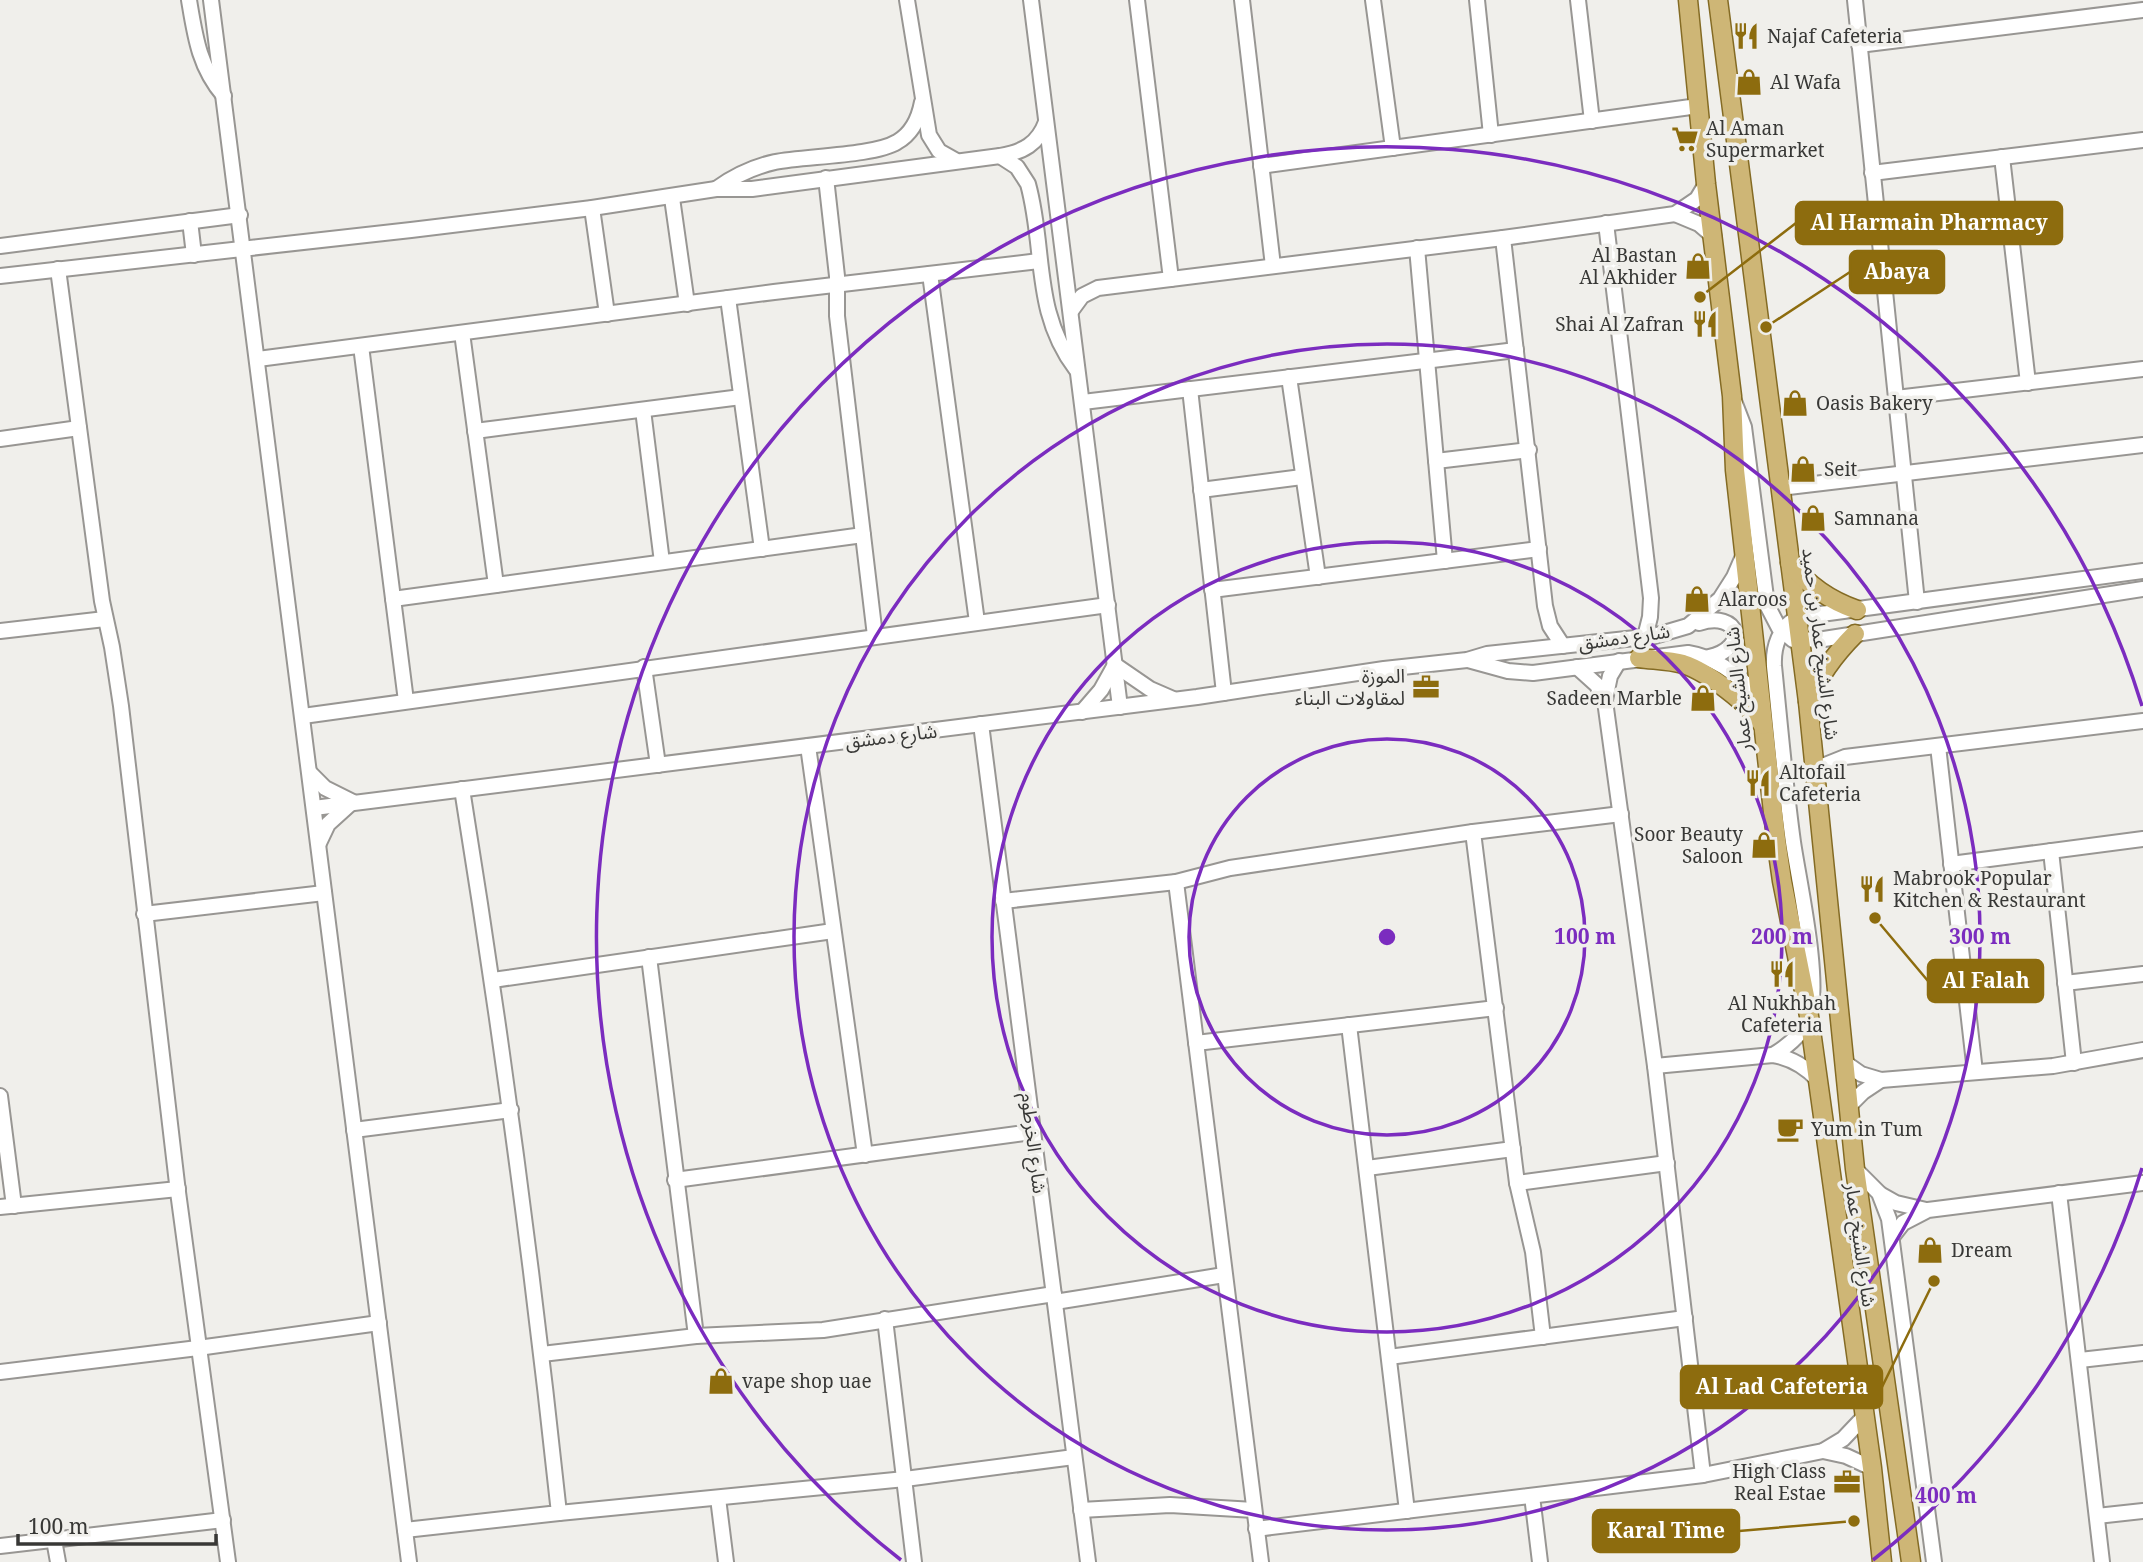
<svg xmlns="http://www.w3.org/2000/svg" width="2143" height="1562" font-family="'Noto Serif','Noto Sans Arabic',serif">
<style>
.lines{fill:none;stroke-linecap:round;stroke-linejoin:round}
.minor-casing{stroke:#989693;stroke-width:18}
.major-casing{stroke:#846b24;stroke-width:21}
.minor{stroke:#fff;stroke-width:14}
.major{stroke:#ceb676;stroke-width:18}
.ring{fill:none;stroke:#7b2cbf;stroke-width:3.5}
.labels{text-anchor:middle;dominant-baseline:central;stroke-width:7;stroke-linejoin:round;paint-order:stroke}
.poi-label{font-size:19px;fill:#383836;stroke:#f0efeb;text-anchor:start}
.street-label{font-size:19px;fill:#383836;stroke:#f0efeb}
.centre{fill:#7b2cbf;stroke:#f0efeb;stroke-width:3.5}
.ring-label{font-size:21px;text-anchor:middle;font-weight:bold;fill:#7b2cbf;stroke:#f0efeb;stroke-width:7;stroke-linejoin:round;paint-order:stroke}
.leader{fill:none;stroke:#8d6c0e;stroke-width:2.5}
.callout-dot{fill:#8d6c0e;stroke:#f0efeb;stroke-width:2.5}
.callout{fill:#8d6c0e;stroke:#8d6c0e;stroke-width:2.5}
.callout-label{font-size:21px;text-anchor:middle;font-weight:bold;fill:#fff}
</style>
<rect width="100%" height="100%" fill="#f0efeb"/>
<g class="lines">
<defs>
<g id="minor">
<path d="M189,0C195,36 199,67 224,96"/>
<path d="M211,0L409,1562"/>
<path d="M907,0L929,135L939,151L955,160"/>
<path d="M1031,0L1120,707"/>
<path d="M1137,0L1171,279"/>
<path d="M1242,0L1273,266"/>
<path d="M1373,0L1393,148"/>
<path d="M1477,0L1491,135"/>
<path d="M1578,0L1592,121"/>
<path d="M1855,0L1917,602"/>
<path d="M1859,45L2143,10"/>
<path d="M1000,156L1017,167L1028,184C1046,249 1032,311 1076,369"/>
<path d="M2002,157L2028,383"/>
<path d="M1261,166L1698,106"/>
<path d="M1872,173L2143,140"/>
<path d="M826,178L837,276V316L875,636"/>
<path d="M716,189C734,176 753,167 775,162C805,156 874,156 897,142C913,133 919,118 922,102"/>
<path d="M672,198L687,304"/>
<path d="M592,208L607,314"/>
<path d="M1675,214L1699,224L1714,237"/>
<path d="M190,221L194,255"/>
<path d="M1606,223L1651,598L1650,617L1645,637"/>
<path d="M1503,238L1545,606L1550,626L1563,646"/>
<path d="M0,246L240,215"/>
<path d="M1417,248L1445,561"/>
<path d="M58,269L102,601L112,647L121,706L178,1192L228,1562"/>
<path d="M930,274L977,622"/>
<path d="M0,276L411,230L592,208L716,189H752L1000,156C1023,152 1038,144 1046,122"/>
<path d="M728,298L762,549"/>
<path d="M1071,311L1082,296L1098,288L1503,238L1675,214L1697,199L1706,184"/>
<path d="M462,333L496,585"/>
<path d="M361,346L406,701"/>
<path d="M258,359L774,292L1039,261"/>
<path d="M1289,377L1318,577"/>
<path d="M1190,389L1224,693"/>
<path d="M1896,398L2143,369"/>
<path d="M1734,401L1744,427L1767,605L1779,628L1793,640L1824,639L2143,589"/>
<path d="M1083,402L1516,350"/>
<path d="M643,410L662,562"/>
<path d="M475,431L741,397"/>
<path d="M0,439L79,428"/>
<path d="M1436,461L1529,450"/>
<path d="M1780,488L2143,445"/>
<path d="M1201,490L1302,477"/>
<path d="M1212,590L1539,549"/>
<path d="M393,599L863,535"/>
<path d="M1699,623C1739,610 1750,648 1709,657"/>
<path d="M0,631L105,619"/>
<path d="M1468,660L1508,671L1533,673L1688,653C1719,658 1737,676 1760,696"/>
<path d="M644,667L658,765"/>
<path d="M1577,667L1597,685L1605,701L1655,1066L1703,1475"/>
<path d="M1605,700L1610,676L1619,661"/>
<path d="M1082,712L1101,690L1115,665L1150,689L1173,699"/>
<path d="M303,716L1108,605"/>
<path d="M981,724L1088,1562"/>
<path d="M808,746L865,1155"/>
<path d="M1938,746L1975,1072"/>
<path d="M1815,769L1845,757L2143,721"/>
<path d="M310,773L325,788L353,802"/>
<path d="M314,808L1197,697L1384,669L1467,660L1487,654L1654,636L1688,626L1720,599L1734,577L1744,554"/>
<path d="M1473,832L1517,1183L1533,1252L1543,1337"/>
<path d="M319,843L328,824L349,805"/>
<path d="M2051,851L2074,1063"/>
<path d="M1951,864L2143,839"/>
<path d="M1176,882L1261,1562"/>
<path d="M1003,901L1176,882L1230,868L1473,832L1621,814"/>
<path d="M144,914L324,893"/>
<path d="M649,957L696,1336"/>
<path d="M493,980L833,931"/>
<path d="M2065,983L2143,974"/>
<path d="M1349,1025L1407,1511"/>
<path d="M1196,1043L1496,1008"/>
<path d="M1773,1055C1788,1046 1803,1034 1809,1017C1821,980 1799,883 1793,842C1785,784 1780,725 1774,666C1773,648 1779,626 1798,618C1805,615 1814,615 1821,614L2143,571"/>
<path d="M1844,1062L1861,1074L1881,1080L2053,1066L2143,1050"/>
<path d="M1655,1066L1773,1055C1791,1058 1805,1066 1818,1080"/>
<path d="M0,1096L14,1206"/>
<path d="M1848,1107L1863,1092L1881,1080"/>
<path d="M354,1130L511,1110"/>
<path d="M1367,1168L1513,1149"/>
<path d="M1855,1169L1879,1193L1889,1219L1934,1562"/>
<path d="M675,1180L1032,1132"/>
<path d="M1517,1183L1667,1163"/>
<path d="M2059,1193L2102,1562"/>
<path d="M1880,1194L1896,1203L1926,1210"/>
<path d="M0,1207L178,1189"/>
<path d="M1892,1237L1903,1223L1928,1210L2143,1183"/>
<path d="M1055,1302L1224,1275"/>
<path d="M885,1319L914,1562"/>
<path d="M542,1354L696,1336L823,1330L1054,1294"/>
<path d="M1389,1357L1685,1318"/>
<path d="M2080,1360L2143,1353"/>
<path d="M0,1372L198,1348L379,1323"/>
<path d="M1823,1451L1846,1456L1872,1468"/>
<path d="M1532,1496L1540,1562"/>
<path d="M718,1498L726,1562"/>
<path d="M1081,1510L1170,1505L1254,1510"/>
<path d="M559,1513L905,1479L1074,1457"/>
<path d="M2097,1516L2143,1511"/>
<path d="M1256,1529L1703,1475L1823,1451L1843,1439L1863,1418"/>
<path d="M405,1530L559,1513C533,1270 501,1031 462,789"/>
<path d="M54,1540L58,1562"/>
<path d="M0,1546L223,1520"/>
</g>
<g id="major">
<path d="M1688,0L1706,184L1732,396L1735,470L1776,839L1782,881L1809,1016L1872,1468L1882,1562"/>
<path d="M1718,0L1808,702L1855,1169L1911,1562"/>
<path d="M1790,563C1809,586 1829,600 1857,610"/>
<path d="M1639,658C1653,660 1669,660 1683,664C1708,672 1749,704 1763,725"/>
<path d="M1808,702C1819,675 1834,655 1855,634"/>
</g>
</defs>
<!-- minor casing -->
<use href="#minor" class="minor-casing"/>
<!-- major casing -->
<use href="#major" class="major-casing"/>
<!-- minor -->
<use href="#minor" class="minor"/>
<!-- major -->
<use href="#major" class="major"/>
</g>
<!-- distance rings -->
<g class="ring">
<circle cx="1387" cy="937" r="198"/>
<circle cx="1387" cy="937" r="395"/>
<circle cx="1387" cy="937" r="593"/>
<path d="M2142 1168A790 790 0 0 1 1873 1560M901 1560A790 790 0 1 1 2142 706"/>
</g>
<!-- icons -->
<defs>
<symbol id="restaurant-bare" viewBox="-9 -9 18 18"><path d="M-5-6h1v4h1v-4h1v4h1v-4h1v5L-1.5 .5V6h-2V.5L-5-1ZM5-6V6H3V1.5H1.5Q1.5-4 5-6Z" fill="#8d6c0e" stroke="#f0efeb" stroke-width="2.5" paint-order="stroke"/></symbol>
<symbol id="shop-bare" viewBox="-9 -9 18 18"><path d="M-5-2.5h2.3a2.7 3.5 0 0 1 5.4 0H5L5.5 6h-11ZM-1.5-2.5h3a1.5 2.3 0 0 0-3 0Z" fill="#8d6c0e" stroke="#f0efeb" stroke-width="2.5" paint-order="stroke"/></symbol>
<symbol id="supermarket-bare" viewBox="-9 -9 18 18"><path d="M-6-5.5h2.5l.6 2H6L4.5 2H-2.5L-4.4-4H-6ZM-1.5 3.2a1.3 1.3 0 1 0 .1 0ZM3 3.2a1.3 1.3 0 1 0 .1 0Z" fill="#8d6c0e" stroke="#f0efeb" stroke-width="2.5" paint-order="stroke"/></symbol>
<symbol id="office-bare" viewBox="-9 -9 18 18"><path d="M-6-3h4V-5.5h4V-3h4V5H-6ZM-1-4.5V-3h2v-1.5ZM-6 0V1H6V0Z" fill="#8d6c0e" stroke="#f0efeb" stroke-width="2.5" paint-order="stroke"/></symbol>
<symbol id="cafe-bare" viewBox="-9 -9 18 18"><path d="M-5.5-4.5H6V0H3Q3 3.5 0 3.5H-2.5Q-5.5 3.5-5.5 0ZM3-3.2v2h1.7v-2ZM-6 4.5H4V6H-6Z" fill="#8d6c0e" stroke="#f0efeb" stroke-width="2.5" paint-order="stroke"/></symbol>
</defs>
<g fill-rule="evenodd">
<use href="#restaurant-bare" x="1727" y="17" width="38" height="38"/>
<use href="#shop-bare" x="1730" y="63" width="38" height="38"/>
<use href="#supermarket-bare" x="1666" y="120" width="38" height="38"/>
<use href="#shop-bare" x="1679" y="247" width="38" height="38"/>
<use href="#restaurant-bare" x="1686" y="305" width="38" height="38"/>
<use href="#shop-bare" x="1776" y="384" width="38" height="38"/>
<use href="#shop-bare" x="1784" y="450" width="38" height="38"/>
<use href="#shop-bare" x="1794" y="499" width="38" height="38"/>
<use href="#shop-bare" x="1678" y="580" width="38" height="38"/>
<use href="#office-bare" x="1407" y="668" width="38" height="38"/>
<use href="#shop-bare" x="1684" y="679" width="38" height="38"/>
<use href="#restaurant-bare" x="1739" y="764" width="38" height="38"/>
<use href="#shop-bare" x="1745" y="826" width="38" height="38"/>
<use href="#restaurant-bare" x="1853" y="870" width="38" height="38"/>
<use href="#restaurant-bare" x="1763" y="955" width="38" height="38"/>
<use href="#cafe-bare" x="1771" y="1110" width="38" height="38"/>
<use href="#shop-bare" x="1911" y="1231" width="38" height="38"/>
<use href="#shop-bare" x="702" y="1362" width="38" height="38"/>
<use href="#office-bare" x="1828" y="1463" width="38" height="38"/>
</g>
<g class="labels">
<!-- poi labels -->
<g class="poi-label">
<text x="1767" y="36">Najaf Cafeteria</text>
<text x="1770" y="82">Al Wafa</text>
<text x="1706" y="128">Al Aman<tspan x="1706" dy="22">Supermarket</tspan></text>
<text x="1677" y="255" text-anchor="end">Al Bastan<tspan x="1677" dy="22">Al Akhider</tspan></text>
<text x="1684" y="324" text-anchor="end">Shai Al Zafran</text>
<text x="1816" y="403">Oasis Bakery</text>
<text x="1824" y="469">Seit</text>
<text x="1834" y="518">Samnana</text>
<text x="1718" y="599">Alaroos</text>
<text x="1405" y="676" text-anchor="end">الموزة<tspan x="1405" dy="22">لمقاولات البناء</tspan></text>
<text x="1682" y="698" text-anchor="end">Sadeen Marble</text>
<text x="1779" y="772">Altofail<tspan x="1779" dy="22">Cafeteria</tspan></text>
<text x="1743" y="834" text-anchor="end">Soor Beauty<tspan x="1743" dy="22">Saloon</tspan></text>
<text x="1893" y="878">Mabrook Popular<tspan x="1893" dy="22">Kitchen &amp; Restaurant</tspan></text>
<text x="1782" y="1003" text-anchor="middle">Al Nukhbah<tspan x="1782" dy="22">Cafeteria</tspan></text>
<text x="1811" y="1129">Yum in Tum</text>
<text x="1951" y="1250">Dream</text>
<text x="742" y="1381">vape shop uae</text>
<text x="1826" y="1471" text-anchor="end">High Class<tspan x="1826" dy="22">Real Estae</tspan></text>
</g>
<!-- street labels -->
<g class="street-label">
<text transform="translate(1624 637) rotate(-8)">شارع دمشق</text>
<text transform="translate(1821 644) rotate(83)">شارع الشيخ عمار بن حميد</text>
<text transform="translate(1738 689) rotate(-96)">شارع الشيخ عمار</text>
<text transform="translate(891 736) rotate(-7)">شارع دمشق</text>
<text transform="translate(1034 1143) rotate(83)">شارع الخرطوم</text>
<text transform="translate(1861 1245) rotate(82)">شارع الشيخ عمار</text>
</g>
</g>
<circle cx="1387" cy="937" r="10" class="centre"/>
<g class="ring-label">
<text x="1585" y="944">100 m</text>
<text x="1782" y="944">200 m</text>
<text x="1980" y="944">300 m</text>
<text x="1946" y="1503">400 m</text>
</g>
<!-- callouts -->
<path class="leader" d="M1700 297L1796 223M1766 327L1850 272M1875 918L1928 981M1934 1281L1882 1387M1854 1521L1739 1531"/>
<g class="callout-dot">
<circle cx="1700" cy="297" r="7"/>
<circle cx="1766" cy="327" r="7"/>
<circle cx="1875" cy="918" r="7"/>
<circle cx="1934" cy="1281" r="7"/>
<circle cx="1854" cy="1521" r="7"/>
</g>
<g class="callout">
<rect x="1796" y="202" width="266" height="42" rx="7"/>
<rect x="1850" y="251" width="94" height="42" rx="7"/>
<rect x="1928" y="960" width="115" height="42" rx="7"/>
<rect x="1681" y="1366" width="201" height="42" rx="7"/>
<rect x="1593" y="1510" width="146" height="42" rx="7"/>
</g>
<g class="callout-label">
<text x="1929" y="230">Al Harmain Pharmacy</text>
<text x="1897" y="279">Abaya</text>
<text x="1986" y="988">Al Falah</text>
<text x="1782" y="1394">Al Lad Cafeteria</text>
<text x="1666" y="1538">Karal Time</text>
</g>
<!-- scale -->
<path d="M18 1534v10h198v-10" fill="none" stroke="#383836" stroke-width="3.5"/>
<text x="28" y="1534" font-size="21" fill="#383836" stroke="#f0efeb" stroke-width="5" paint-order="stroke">100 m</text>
</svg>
